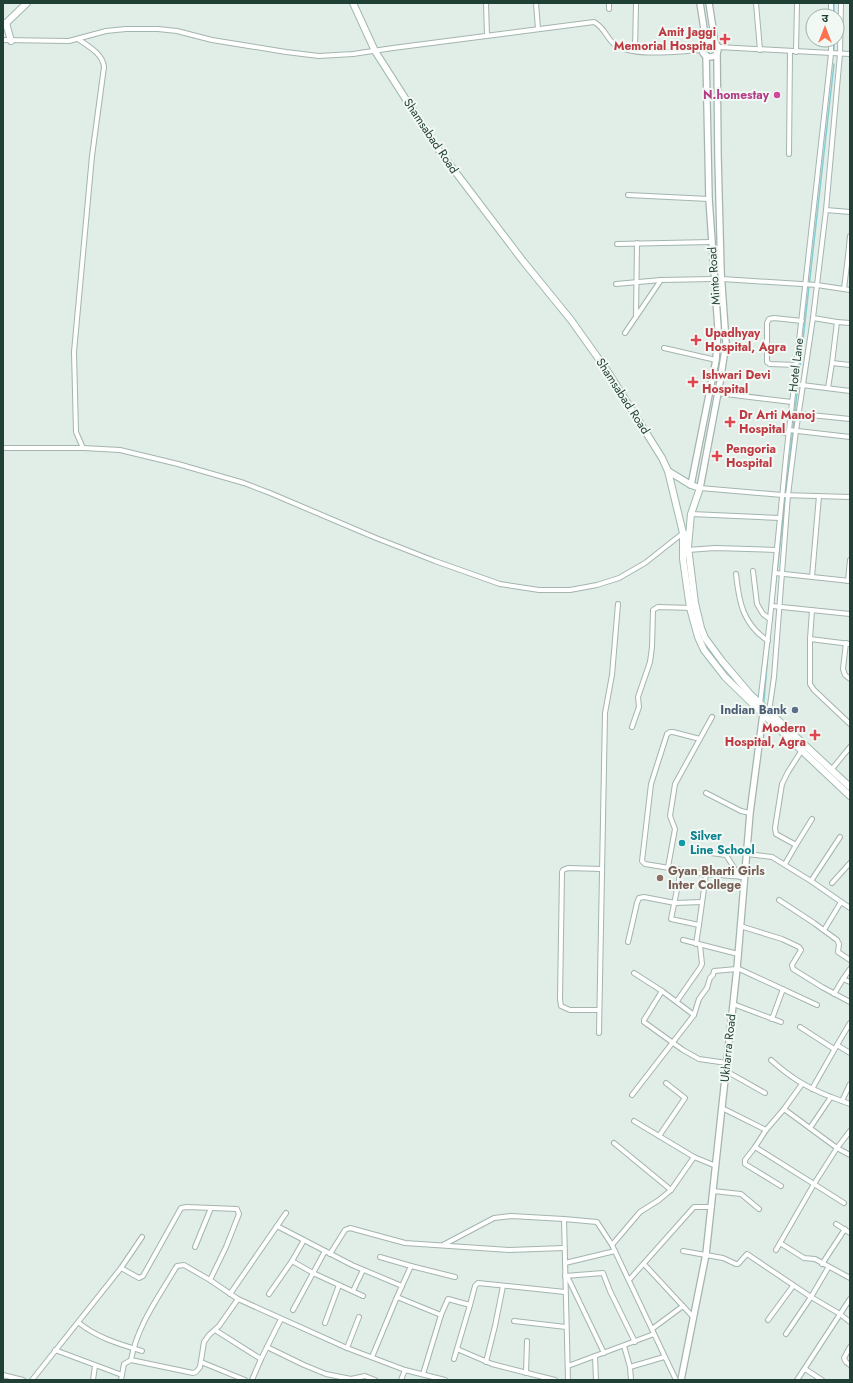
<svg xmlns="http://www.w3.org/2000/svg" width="853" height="1383" font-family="Jost,'Noto Sans Devanagari',sans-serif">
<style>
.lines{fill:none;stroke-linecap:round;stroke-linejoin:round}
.stream{stroke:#85cdd6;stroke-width:1.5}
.minor-casing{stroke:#a3b5ae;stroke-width:6}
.tertiary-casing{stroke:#a3b5ae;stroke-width:8}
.secondary-casing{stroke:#9fbaaf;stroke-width:8}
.minor{stroke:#fff;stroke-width:4}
.tertiary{stroke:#fff;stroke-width:5.5}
.secondary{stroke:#fff;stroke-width:6}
.health-dot{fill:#e0444e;stroke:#f2f9f5;stroke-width:1.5}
.hotel-dot{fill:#d1479c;stroke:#f2f9f5;stroke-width:1.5}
.service-dot{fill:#5c6f8a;stroke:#f2f9f5;stroke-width:1.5}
.culture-dot{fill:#0f9aa8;stroke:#f2f9f5;stroke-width:1.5}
.education-dot{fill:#8d6e63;stroke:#f2f9f5;stroke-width:1.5}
.labels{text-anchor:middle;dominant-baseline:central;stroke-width:4;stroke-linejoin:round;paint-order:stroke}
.health-label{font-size:12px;font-weight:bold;fill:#be3a42;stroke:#f2f9f5;text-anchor:start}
.hotel-label{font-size:12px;font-weight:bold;fill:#b23c85;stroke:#f2f9f5;text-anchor:end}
.street-label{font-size:12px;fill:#203f35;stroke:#f2f9f5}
.service-label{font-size:12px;font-weight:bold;fill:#4e5e75;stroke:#f2f9f5;text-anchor:end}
.culture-label{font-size:12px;font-weight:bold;fill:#0d838f;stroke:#f2f9f5;text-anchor:start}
.education-label{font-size:12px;font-weight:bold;fill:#785e54;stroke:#f2f9f5;text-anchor:start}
</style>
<rect width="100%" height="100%" fill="#e1ede7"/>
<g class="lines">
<!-- stream -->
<g class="stream">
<path d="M834,16V3"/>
<path d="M834,49V40"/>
<path d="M775,589L834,64"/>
<path d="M764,701L769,641"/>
</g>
<defs>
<g id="minor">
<path d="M486,3L487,36"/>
<path d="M536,3L538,29"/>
<path d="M609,3V9"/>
<path d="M756,3L760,50"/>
<path d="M831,3V16"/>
<path d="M78,39C88,46 103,54 104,67L92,156L74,352L76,432L83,448"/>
<path d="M3,40L69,41L106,31L126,29H158L177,31L212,40L286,52L319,56L353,54L393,48L594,22C604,27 606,37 614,44C633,58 679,51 702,50"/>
<path d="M718,47L850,54"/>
<path d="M635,51L636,3"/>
<path d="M796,52L797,3"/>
<path d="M789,154L790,52"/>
<path d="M628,195L709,199"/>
<path d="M826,210L850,212"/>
<path d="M617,244L711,242"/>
<path d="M848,256L850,236"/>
<path d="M722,279L817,285L850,290"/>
<path d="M616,284L661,280L713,279"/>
<path d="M844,289L848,256H850"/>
<path d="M636,317L637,243"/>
<path d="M813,318L837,322"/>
<path d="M625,333L661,280"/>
<path d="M664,348L716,360"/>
<path d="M832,363L837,322L850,323"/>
<path d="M796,365L770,364L767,362V323L769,319L774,318L802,321"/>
<path d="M794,384L850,391"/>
<path d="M828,388L832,363L850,365"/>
<path d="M717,393L792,402"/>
<path d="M791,413L850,419"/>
<path d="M742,427L788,433"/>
<path d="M789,430L850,437"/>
<path d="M3,448H83L120,450L178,464L244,483L270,493L376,538L435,561L500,584L539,590H570L597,585L619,578L645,563L683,533H685"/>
<path d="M700,488L782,495L850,497"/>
<path d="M691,514L780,518"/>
<path d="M688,550L715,548L777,550"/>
<path d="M753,571L757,604L763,614L770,619"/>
<path d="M775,573L850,581"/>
<path d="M736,574C739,603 743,624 768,641"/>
<path d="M812,577L819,496"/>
<path d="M848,581L850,560"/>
<path d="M772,606L850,614"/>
<path d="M812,610L810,639V684L814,690L850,724"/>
<path d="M810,639L850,644"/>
<path d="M846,643L843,669L845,675L850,679"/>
<path d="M760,704L770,619L786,457L831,54V40"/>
<path d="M769,712L774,677L788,495L796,431L813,318L826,210L840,54L841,3"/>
<path d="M632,727L639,707L638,697L650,662L652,647L653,610L658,607L692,608"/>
<path d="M700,739L673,732H670L667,734L651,784L642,861L645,864L706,874L745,877"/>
<path d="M832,769L850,747"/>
<path d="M706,793L741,811L750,813"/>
<path d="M796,845L812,819"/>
<path d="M695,851L726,855L740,877"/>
<path d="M747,854L772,857L811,881L850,908"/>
<path d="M785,864L796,845L776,834L775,828L782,784L788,772L802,750"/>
<path d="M668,867L675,829L670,816L675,784L712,717"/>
<path d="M681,870L671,919L699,925L696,944"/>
<path d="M811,881L840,837"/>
<path d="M832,883L850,863"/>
<path d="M779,900L814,923L837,940L839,944L838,952L850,960"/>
<path d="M699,925L706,874"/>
<path d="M740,926L782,939L799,947L801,950L792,965L793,969L822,987L850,1002"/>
<path d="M824,930L841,902"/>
<path d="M683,940L738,954"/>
<path d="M628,942L637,903L639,898L644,897L675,903L702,902"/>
<path d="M737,968L817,1005"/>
<path d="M843,979L850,969"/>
<path d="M662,991L644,1020V1022L683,1050L699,1059L727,1063"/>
<path d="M834,994L843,979L850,982"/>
<path d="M677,1001L700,968L702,964L700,945"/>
<path d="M733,1004L781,1022"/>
<path d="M599,1010H570L561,1006L560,999L562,872L563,870L568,868L601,869"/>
<path d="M694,1015L699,999L707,988L710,978L713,975L714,971L737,969"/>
<path d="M772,1019L783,989"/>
<path d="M800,1027L834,1049"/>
<path d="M599,1033L605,713L612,675L618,604"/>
<path d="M837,1045L850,1023"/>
<path d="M771,1060C791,1078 806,1087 831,1097"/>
<path d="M726,1071L765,1093"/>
<path d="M812,1089L837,1045L850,1053"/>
<path d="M632,1095L694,1015L662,991L634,973"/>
<path d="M842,1101L850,1084"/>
<path d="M722,1108L766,1130L784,1109L837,1148L850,1155"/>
<path d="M784,1109L802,1084"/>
<path d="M634,1121L694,1157L716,1166"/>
<path d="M810,1128L831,1097L850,1104"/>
<path d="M766,1130L755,1147L814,1184L776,1250"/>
<path d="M659,1136L685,1098L666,1083"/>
<path d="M614,1143L671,1190"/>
<path d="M755,1147L745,1160V1164L781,1186"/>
<path d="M713,1191L741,1194L759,1209"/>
<path d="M844,1203L814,1184L837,1148L850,1131"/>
<path d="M564,1219L568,1380"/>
<path d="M836,1224L850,1233"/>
<path d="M277,1226L352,1265L402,1286"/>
<path d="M780,1243L804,1258L815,1259L850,1278"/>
<path d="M443,1245L494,1218L511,1216L564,1219L597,1222L612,1245L676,1380"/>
<path d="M612,1245L640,1212L659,1200L671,1190L694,1157"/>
<path d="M195,1247L211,1208"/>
<path d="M683,1251L723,1258L736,1264H738L747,1254L811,1297L786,1334"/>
<path d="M330,1254L345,1230L350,1228L405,1243L509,1250L564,1248"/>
<path d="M380,1257L411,1266"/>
<path d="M292,1261L313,1273L363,1296"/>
<path d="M565,1263L615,1251"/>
<path d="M644,1264L694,1318"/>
<path d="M822,1264L845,1229"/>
<path d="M121,1268L139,1278L143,1276L181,1208L187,1207L237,1209L239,1214L226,1247L210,1280"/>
<path d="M828,1268L811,1297L840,1314L850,1322"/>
<path d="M565,1276L603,1273L610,1291L635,1342"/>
<path d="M567,1276L604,1353"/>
<path d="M455,1277L411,1266L397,1297L441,1315L448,1299L470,1305L475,1286L478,1283L565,1292"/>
<path d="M629,1280L694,1207H712"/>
<path d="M353,1291L363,1270"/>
<path d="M230,1294L286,1213"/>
<path d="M269,1294L292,1261L304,1240"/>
<path d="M293,1310L325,1251"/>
<path d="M768,1320L793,1286"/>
<path d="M514,1321L566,1327"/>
<path d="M79,1323C98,1338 119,1344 142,1351"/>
<path d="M325,1323L339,1285"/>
<path d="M652,1329L683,1306"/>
<path d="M215,1330L261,1359"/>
<path d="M624,1346L630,1367L631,1380"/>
<path d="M267,1347L304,1365L326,1374L351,1379L365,1376L375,1380"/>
<path d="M850,1347L844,1358L846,1362L850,1365"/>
<path d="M347,1348L359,1317"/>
<path d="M457,1349L492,1364L555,1380"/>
<path d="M55,1350L122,1375"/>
<path d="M595,1356L596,1380"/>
<path d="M372,1357L397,1297"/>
<path d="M454,1359L470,1305"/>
<path d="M131,1360L193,1373L196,1372L200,1367L204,1342L209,1335L219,1326L238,1299"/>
<path d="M201,1362L245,1380"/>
<path d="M486,1362L495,1326L503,1286"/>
<path d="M568,1366L654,1334"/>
<path d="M630,1367L664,1357"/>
<path d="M805,1369L822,1380"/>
<path d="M526,1373L527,1341"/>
<path d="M423,1374L441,1315"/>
<path d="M3,1375L23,1380"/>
<path d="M32,1380L121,1268L142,1237"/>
<path d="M93,1380L95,1366"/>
<path d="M121,1380L124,1364L131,1360C137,1326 158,1298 175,1269L177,1266L184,1265L210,1280L238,1299L347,1348L405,1370L445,1380"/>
<path d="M252,1380L261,1359L281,1319"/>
<path d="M401,1380L405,1370"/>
<path d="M797,1380L850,1299"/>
</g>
<g id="tertiary">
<path d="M700,3L706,42"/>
<path d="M709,3L715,42"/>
<circle cx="710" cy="49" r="8"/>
<path d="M691,485L716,360L718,328L709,199L706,55"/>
<path d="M700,488L720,382L726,343L721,272L718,157L717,53"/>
<path d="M681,1380L706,1254L737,968L750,813L763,714"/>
</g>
<g id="secondary">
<path d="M353,3L375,51L435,145L523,261L571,320L608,372L662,458L668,471L683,533V559L690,608L698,637L704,650L725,677L763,714L850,796"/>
<path d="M6,23L11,41"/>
<path d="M3,26L27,3"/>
<path d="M668,471L691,485L700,488L691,514L688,547L695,603L701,628L705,638L722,661L750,694L850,787"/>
</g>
</defs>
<!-- minor casing -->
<use href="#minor" class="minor-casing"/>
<!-- tertiary casing -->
<use href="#tertiary" class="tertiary-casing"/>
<!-- secondary casing -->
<use href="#secondary" class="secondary-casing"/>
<!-- minor -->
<use href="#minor" class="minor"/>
<!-- tertiary -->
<use href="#tertiary" class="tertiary"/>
<!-- secondary -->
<use href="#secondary" class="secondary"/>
</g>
<!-- markers -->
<g class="health-dot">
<path d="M723 33h4v4h4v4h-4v4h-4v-4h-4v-4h4z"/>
<path d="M694 334h4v4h4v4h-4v4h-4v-4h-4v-4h4z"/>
<path d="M691 376h4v4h4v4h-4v4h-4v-4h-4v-4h4z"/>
<path d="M728 416h4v4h4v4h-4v4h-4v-4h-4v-4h4z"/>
<path d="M715 450h4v4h4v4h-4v4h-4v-4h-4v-4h4z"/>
<path d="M813 729h4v4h4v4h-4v4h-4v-4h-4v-4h4z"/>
</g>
<circle class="hotel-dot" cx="777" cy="95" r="4"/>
<circle class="service-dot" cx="795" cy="710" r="4"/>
<circle class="culture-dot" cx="682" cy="843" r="4"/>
<circle class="education-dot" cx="660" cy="878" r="4"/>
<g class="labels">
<!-- health labels -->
<g class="health-label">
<text x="716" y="32" text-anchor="end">Amit Jaggi<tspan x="716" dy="14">Memorial Hospital</tspan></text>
<text x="705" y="333">Upadhyay<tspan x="705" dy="14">Hospital, Agra</tspan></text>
<text x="702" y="375">Ishwari Devi<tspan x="702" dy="14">Hospital</tspan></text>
<text x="739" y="415">Dr Arti Manoj<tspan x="739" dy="14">Hospital</tspan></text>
<text x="726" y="449">Pengoria<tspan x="726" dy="14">Hospital</tspan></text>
<text x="806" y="728" text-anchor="end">Modern<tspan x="806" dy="14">Hospital, Agra</tspan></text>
</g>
<!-- hotel labels -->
<g class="hotel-label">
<text x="769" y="95">N.homestay</text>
</g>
<!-- street labels -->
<g class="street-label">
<text transform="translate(431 136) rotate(56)">Shamsabad Road</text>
<text transform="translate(714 276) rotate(-94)">Minto Road</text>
<text transform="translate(796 365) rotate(-83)">Hotel Lane</text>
<text transform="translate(623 396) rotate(57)">Shamsabad Road</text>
<text transform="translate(728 1048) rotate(-84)">Ukharra Road</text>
</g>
<!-- service labels -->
<g class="service-label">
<text x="787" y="710">Indian Bank</text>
</g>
<!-- culture labels -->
<g class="culture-label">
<text x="690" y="836">Silver<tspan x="690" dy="14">Line School</tspan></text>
</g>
<!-- education labels -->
<g class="education-label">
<text x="668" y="871">Gyan Bharti Girls<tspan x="668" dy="14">Inter College</tspan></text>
</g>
</g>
<!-- border -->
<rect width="853" height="1383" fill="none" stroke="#203f35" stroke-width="8"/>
<!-- north arrow -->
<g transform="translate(825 28)"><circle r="19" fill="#f2f9f5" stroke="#9eafa8"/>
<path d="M0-3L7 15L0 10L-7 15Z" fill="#fc7351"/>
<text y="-6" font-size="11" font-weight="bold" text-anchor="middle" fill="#203f35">उ</text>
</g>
</svg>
